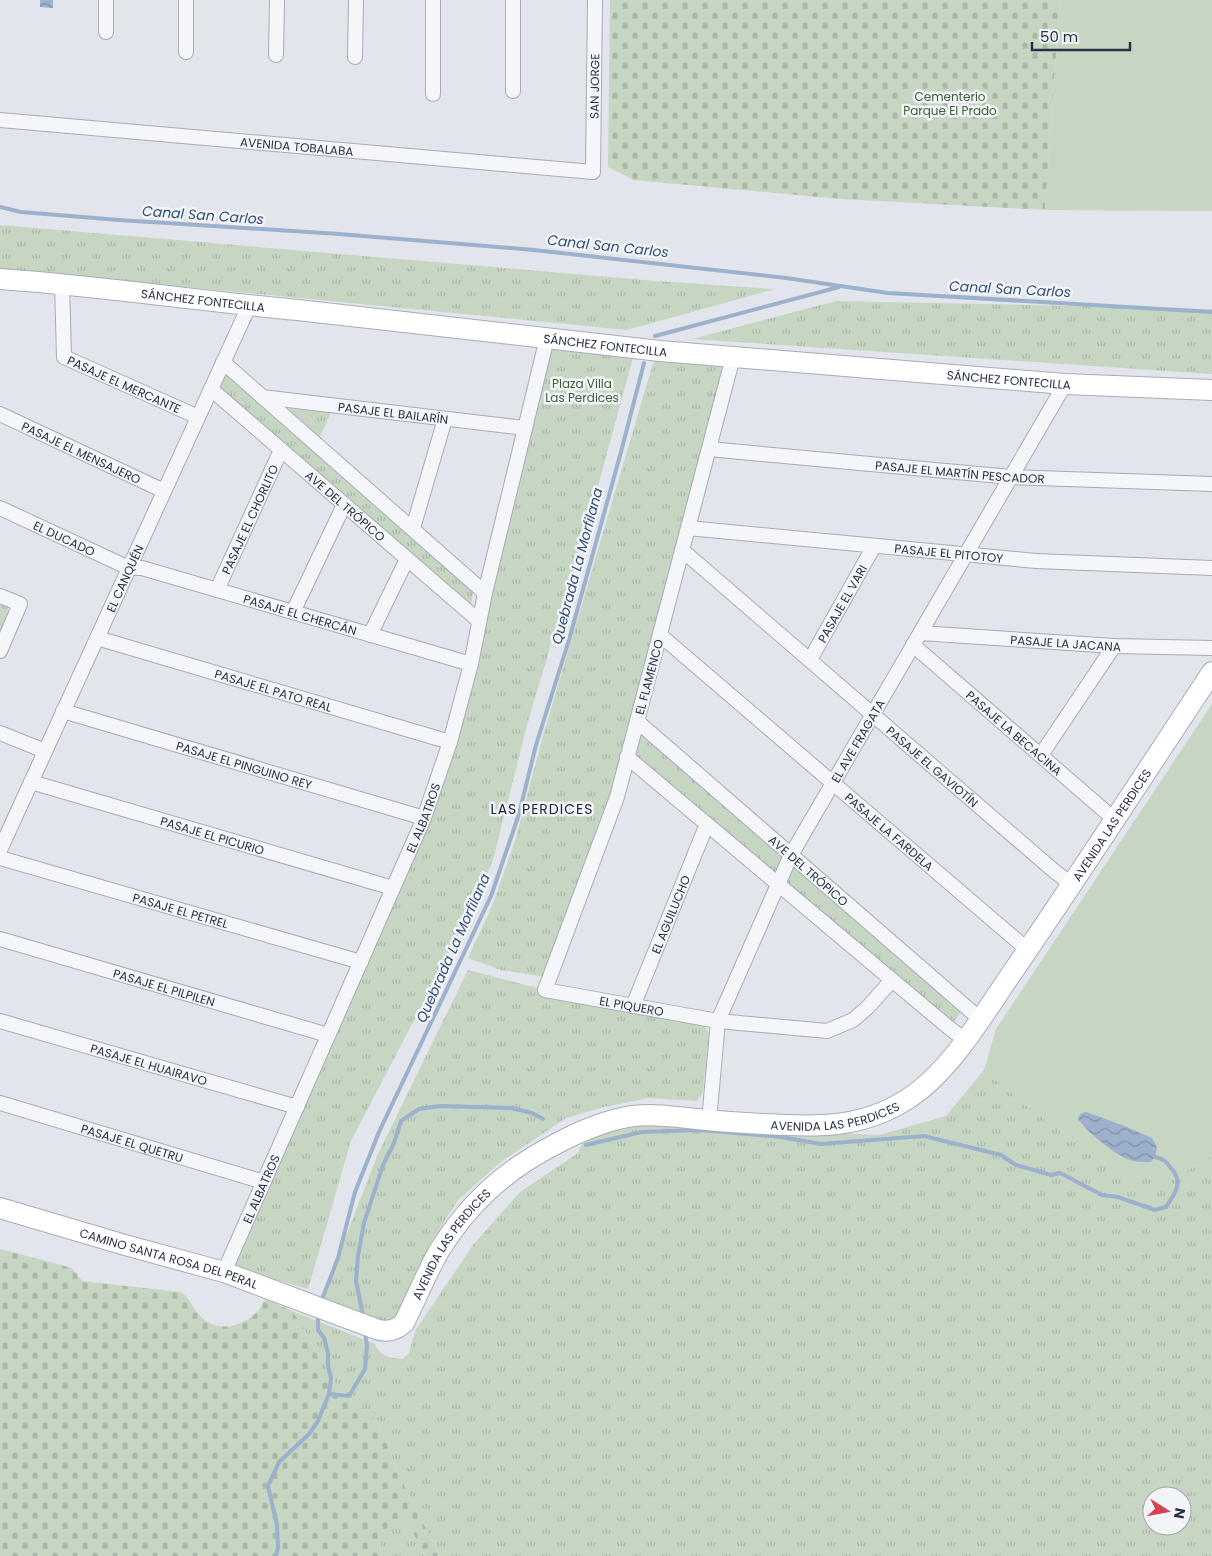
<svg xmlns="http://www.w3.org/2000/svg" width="1212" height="1556" font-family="Poppins,sans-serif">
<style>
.grass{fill:url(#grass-tufts);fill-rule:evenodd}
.cemetery{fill:url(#cemetery-stones)}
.pitch{fill:#c7d5c3}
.water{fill:url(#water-waves)}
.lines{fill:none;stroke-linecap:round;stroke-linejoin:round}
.stream{stroke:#9cb1cc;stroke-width:4}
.street-casing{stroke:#a7acb6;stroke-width:16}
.secondary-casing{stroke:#a7acb6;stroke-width:22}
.street{stroke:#f5f6f9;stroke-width:14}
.secondary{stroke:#fff;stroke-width:20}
.labels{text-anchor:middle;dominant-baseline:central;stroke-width:5;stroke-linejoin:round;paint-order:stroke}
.street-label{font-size:12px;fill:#293244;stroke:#f2f4f8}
.park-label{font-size:12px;fill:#3c6036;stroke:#f2f4f8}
.water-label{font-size:14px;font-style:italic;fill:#314f7a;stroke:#f2f4f8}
.neighbourhood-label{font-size:14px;letter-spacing:1px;fill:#1b2335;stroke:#f2f4f8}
</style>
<defs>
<pattern id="grass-tufts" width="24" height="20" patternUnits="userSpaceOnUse" patternTransform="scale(1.25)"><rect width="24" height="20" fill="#c7d5c3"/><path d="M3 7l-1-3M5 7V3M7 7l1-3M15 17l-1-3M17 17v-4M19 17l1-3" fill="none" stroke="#abb7a9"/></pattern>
<pattern id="cemetery-stones" width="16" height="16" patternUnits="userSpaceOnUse" patternTransform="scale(1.25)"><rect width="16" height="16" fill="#c7d5c3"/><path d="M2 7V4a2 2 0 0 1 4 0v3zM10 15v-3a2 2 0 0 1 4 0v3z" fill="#abb7a9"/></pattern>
<pattern id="water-waves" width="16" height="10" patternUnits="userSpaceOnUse" patternTransform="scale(1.25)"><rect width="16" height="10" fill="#9cb1cc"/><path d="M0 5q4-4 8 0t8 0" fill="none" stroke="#7f91a7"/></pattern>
</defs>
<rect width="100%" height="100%" fill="#e2e5eb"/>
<!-- grass -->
<g class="grass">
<path d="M0,225L656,281L775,289L627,330L239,292L0,270Z"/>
<path d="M836,301L1212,309V374L692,339Z"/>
<path d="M550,343L634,354L598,486L527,725L493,860L470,913L351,1141L308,1289L232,1267L422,838Z"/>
<path d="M654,360L725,361L626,744L603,818L545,977L501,970L468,958L493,904L515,841L543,736Z"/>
<path d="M225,374L474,587L471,604L220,389Z"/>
<path d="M278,408L331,412L319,439Z"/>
<path d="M0,602L7,605L9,615L0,636Z"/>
<path d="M636,731L964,1008L951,1026L630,755Z"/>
<path d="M468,970L545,990L701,1020L709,1033L703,1092L697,1101L649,1098L604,1107L566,1118L502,1161L458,1200L430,1244L400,1314L390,1325L323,1303L346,1236L378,1154Z"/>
<path d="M984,1070L1027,1106L1106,1165L1194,1167L1212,1155V1556H440L407,1492L379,1426L369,1411L343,1394L319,1358L303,1327L292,1311L375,1344C381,1357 389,1358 403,1359L409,1353L415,1331L473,1245L520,1192L578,1153L587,1131L638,1122L715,1128L879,1135L946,1116ZM1152,1496H1182V1526H1152Z"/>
<path d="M404,1515L425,1556H381L380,1534Z"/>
</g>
<!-- cemetery -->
<g class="cemetery">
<path d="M610,0H1060L1045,210L841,199L634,180L608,167Z"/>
<path d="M0,1249L72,1268L82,1281L180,1292C188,1295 191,1305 197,1312C213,1334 240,1329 258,1311C262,1307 262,1302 266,1299L292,1311L303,1327L319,1358L343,1394L369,1411L379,1426L407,1492L440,1556H425L404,1515L380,1534L381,1556H0Z"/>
</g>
<!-- pitch -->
<g class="pitch">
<path d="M1060,0H1212V211L1045,210Z"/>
<path d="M1212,704V1155L1194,1167L1164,1181L1106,1165L1027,1106L984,1070L996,1029Z"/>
</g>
<!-- water -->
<g class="water">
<path d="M40,0H53V8L40,7Z"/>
<path d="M1086,1112L1122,1125L1152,1138L1157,1147L1155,1157L1151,1162C1142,1162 1135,1162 1127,1159C1113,1153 1086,1131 1078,1119L1080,1114Z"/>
</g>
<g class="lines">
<!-- stream -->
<g class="stream">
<path d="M0,207L21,212L119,220L339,234L534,250L786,278L888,293L1212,312"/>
<path d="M655,336L839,287"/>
<path d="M586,1145L642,1132L700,1130L781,1137L821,1144L924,1136L1001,1155L1016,1165L1051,1175L1060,1173L1102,1195L1118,1197L1155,1210L1166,1207C1175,1194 1184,1182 1171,1168C1166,1161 1163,1159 1155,1157"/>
<path d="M321,1302L338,1258L355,1192L379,1132L491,896L519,814L536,745L569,640L621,452L644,363"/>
<path d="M363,1316L356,1281L358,1256L364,1223L383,1165L394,1143L401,1121L419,1109L440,1106L511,1108L532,1113L543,1119"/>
<path d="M329,1394L349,1396L365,1369L367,1346L365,1333"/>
<path d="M276,1556L278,1548L277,1525L268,1486L279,1462L309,1434L318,1421L329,1394L331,1378L328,1366V1353L324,1338L318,1330V1318"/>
</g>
<defs>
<g id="street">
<path d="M106,32V0"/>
<path d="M186,52V0"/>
<path d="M276,55L277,0"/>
<path d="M355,57L356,0"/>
<path d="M513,91V0"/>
<path d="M433,94V0"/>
<path id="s1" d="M0,120L593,172L595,0"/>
<path id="s2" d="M62,283L64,357L198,417"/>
<path id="s3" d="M733,357L617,797L545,990L718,1021L827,1031L853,1020L868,1007L892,980"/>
<path d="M223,362L485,593"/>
<path id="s4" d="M211,389L479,621"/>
<path id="s5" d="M262,397L525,428"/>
<path id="s6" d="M0,414L164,491"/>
<path id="s7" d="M709,449L1011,477L1212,484"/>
<path id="s8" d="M0,508L129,568H142L471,664"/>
<path d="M413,528L445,419"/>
<path id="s9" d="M688,528L1036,561L1212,568"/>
<path id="s10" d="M682,550L1053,870L1071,884"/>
<path id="s11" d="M217,590L281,450"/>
<path d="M0,596L20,604L0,651"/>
<path d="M293,612L344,505"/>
<path id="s12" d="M920,633L1114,646L1212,648"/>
<path d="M370,635L407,559"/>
<path id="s13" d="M660,635L1028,950"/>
<path id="s14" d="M97,638L450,742"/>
<path id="s15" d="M913,645L1114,819"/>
<path id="s16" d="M810,660L874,546"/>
<path id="s17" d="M63,711L424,818"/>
<path id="s18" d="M638,722L980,1019"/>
<path d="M0,733L45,751"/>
<path d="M1041,755L1114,646"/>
<path d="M627,757L948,1027L965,1040"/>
<path id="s19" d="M31,782L393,888"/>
<path id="s20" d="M0,850L249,306"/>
<path id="s21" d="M0,858L361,962"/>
<path id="s22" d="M0,939L328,1035"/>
<path id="s23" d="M633,1006L707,824"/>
<path id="s24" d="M0,1021L297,1107"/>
<path id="s25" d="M0,1103L264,1182"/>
<path id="s26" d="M709,1121L718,1021L791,855L1065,384"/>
<path id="s27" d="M224,1272L424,818L450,742L471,664L485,593L547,338"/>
</g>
<g id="secondary">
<path id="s28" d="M0,279C100,286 199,301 298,310L660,351L1065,384L1212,390"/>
<path id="s29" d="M0,1208L125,1245L224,1272L376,1329C387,1333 396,1330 404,1323C416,1299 426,1274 439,1251C468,1204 504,1171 554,1145C578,1132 606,1120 633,1116C658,1113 683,1118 707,1120C726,1122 745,1123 764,1124C815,1127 860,1129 906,1100C951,1072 984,1013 1014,970C1081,872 1146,772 1212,672"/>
</g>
</defs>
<!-- street casing -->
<use href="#street" class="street-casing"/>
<!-- secondary casing -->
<use href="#secondary" class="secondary-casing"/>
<!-- street -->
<use href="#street" class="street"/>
<!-- secondary -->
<use href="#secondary" class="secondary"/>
</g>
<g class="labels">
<!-- street labels -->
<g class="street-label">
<text stroke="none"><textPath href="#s1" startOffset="681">SAN JORGE</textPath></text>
<text stroke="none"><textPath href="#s1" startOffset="298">AVENIDA TOBALABA</textPath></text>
<text stroke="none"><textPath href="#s28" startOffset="204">SÁNCHEZ FONTECILLA</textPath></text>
<text stroke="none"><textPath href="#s28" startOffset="609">SÁNCHEZ FONTECILLA</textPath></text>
<text stroke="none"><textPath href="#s28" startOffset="1014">SÁNCHEZ FONTECILLA</textPath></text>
<text stroke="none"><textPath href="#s2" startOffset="140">PASAJE EL MERCANTE</textPath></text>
<text stroke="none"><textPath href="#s5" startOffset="132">PASAJE EL BAILARÍN</textPath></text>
<text stroke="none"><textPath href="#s6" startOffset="90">PASAJE EL MENSAJERO</textPath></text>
<text stroke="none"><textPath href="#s7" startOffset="252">PASAJE EL MARTÍN PESCADOR</textPath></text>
<text stroke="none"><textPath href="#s4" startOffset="178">AVE DEL TRÓPICO</textPath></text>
<text stroke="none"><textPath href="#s11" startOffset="78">PASAJE EL CHORLITO</textPath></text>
<text stroke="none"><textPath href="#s8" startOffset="71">EL DUCADO</textPath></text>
<text stroke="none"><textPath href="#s9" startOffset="262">PASAJE EL PITOTOY</textPath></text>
<text stroke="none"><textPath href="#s20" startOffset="299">EL CANQUÉN</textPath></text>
<text stroke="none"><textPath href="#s16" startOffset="65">PASAJE EL VARI</textPath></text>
<text stroke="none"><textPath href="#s8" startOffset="320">PASAJE EL CHERCÁN</textPath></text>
<text stroke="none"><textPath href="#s12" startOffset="146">PASAJE LA JACANA</textPath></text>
<text transform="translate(649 677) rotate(-75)">EL FLAMENCO</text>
<text stroke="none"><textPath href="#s14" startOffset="184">PASAJE EL PATO REAL</textPath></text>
<text stroke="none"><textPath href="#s15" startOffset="134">PASAJE LA BECACINA</textPath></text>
<text stroke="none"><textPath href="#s26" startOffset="414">EL AVE FRAGATA</textPath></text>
<text stroke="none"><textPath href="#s17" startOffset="189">PASAJE EL PINGUINO REY</textPath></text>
<text stroke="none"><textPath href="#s10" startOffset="331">PASAJE EL GAVIOTÍN</textPath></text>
<text stroke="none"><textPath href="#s27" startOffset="496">EL ALBATROS</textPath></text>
<text stroke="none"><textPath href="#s29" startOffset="1372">AVENIDA LAS PERDICES</textPath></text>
<text stroke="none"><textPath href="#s13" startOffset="302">PASAJE LA FARDELA</textPath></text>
<text stroke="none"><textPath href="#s19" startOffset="189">PASAJE EL PICURIO</textPath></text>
<text stroke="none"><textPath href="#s18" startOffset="226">AVE DEL TRÓPICO</textPath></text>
<text stroke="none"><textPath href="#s21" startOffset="188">PASAJE EL PETREL</textPath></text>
<text stroke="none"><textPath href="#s23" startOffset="99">EL AGUILUCHO</textPath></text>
<text stroke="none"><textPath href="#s22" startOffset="171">PASAJE EL PILPILEN</textPath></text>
<text stroke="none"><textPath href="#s3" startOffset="749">EL PIQUERO</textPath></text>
<text stroke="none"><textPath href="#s24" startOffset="155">PASAJE EL HUAIRAVO</textPath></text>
<text stroke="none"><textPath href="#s29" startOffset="952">AVENIDA LAS PERDICES</textPath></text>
<text stroke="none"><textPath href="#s25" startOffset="138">PASAJE EL QUETRU</textPath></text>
<text stroke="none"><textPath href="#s27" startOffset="91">EL ALBATROS</textPath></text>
<text stroke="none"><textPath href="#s29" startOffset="518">AVENIDA LAS PERDICES</textPath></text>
<text stroke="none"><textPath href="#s29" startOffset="176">CAMINO SANTA ROSA DEL PERAL</textPath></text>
</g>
<!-- park labels -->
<g class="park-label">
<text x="950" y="96">Cementerio<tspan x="950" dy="14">Parque El Prado</tspan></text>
<text x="582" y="383">Plaza Villa<tspan x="582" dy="14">Las Perdices</tspan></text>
</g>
<!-- water labels -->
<g class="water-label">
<text transform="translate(203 215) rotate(4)">Canal San Carlos</text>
<text transform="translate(608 246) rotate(6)">Canal San Carlos</text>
<text transform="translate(1010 289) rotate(3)">Canal San Carlos</text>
<text transform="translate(577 566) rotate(-75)">Quebrada La Morfilana</text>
<text transform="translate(453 948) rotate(-66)">Quebrada La Morfilana</text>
</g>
<!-- neighbourhood labels -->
<g class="neighbourhood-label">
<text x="542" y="809">LAS PERDICES</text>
</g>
</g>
<!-- north arrow -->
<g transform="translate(1167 1511) rotate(101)"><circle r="24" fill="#f2f4f8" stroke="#a2a6b0"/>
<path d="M0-4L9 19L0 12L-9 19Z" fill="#d44353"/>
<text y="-8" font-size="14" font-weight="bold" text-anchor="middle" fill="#293244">N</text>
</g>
<!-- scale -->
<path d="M1032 42v8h98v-8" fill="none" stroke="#293244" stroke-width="2.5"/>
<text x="1040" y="42" font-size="15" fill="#293244" stroke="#f2f4f8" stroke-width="4" paint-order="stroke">50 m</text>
</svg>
